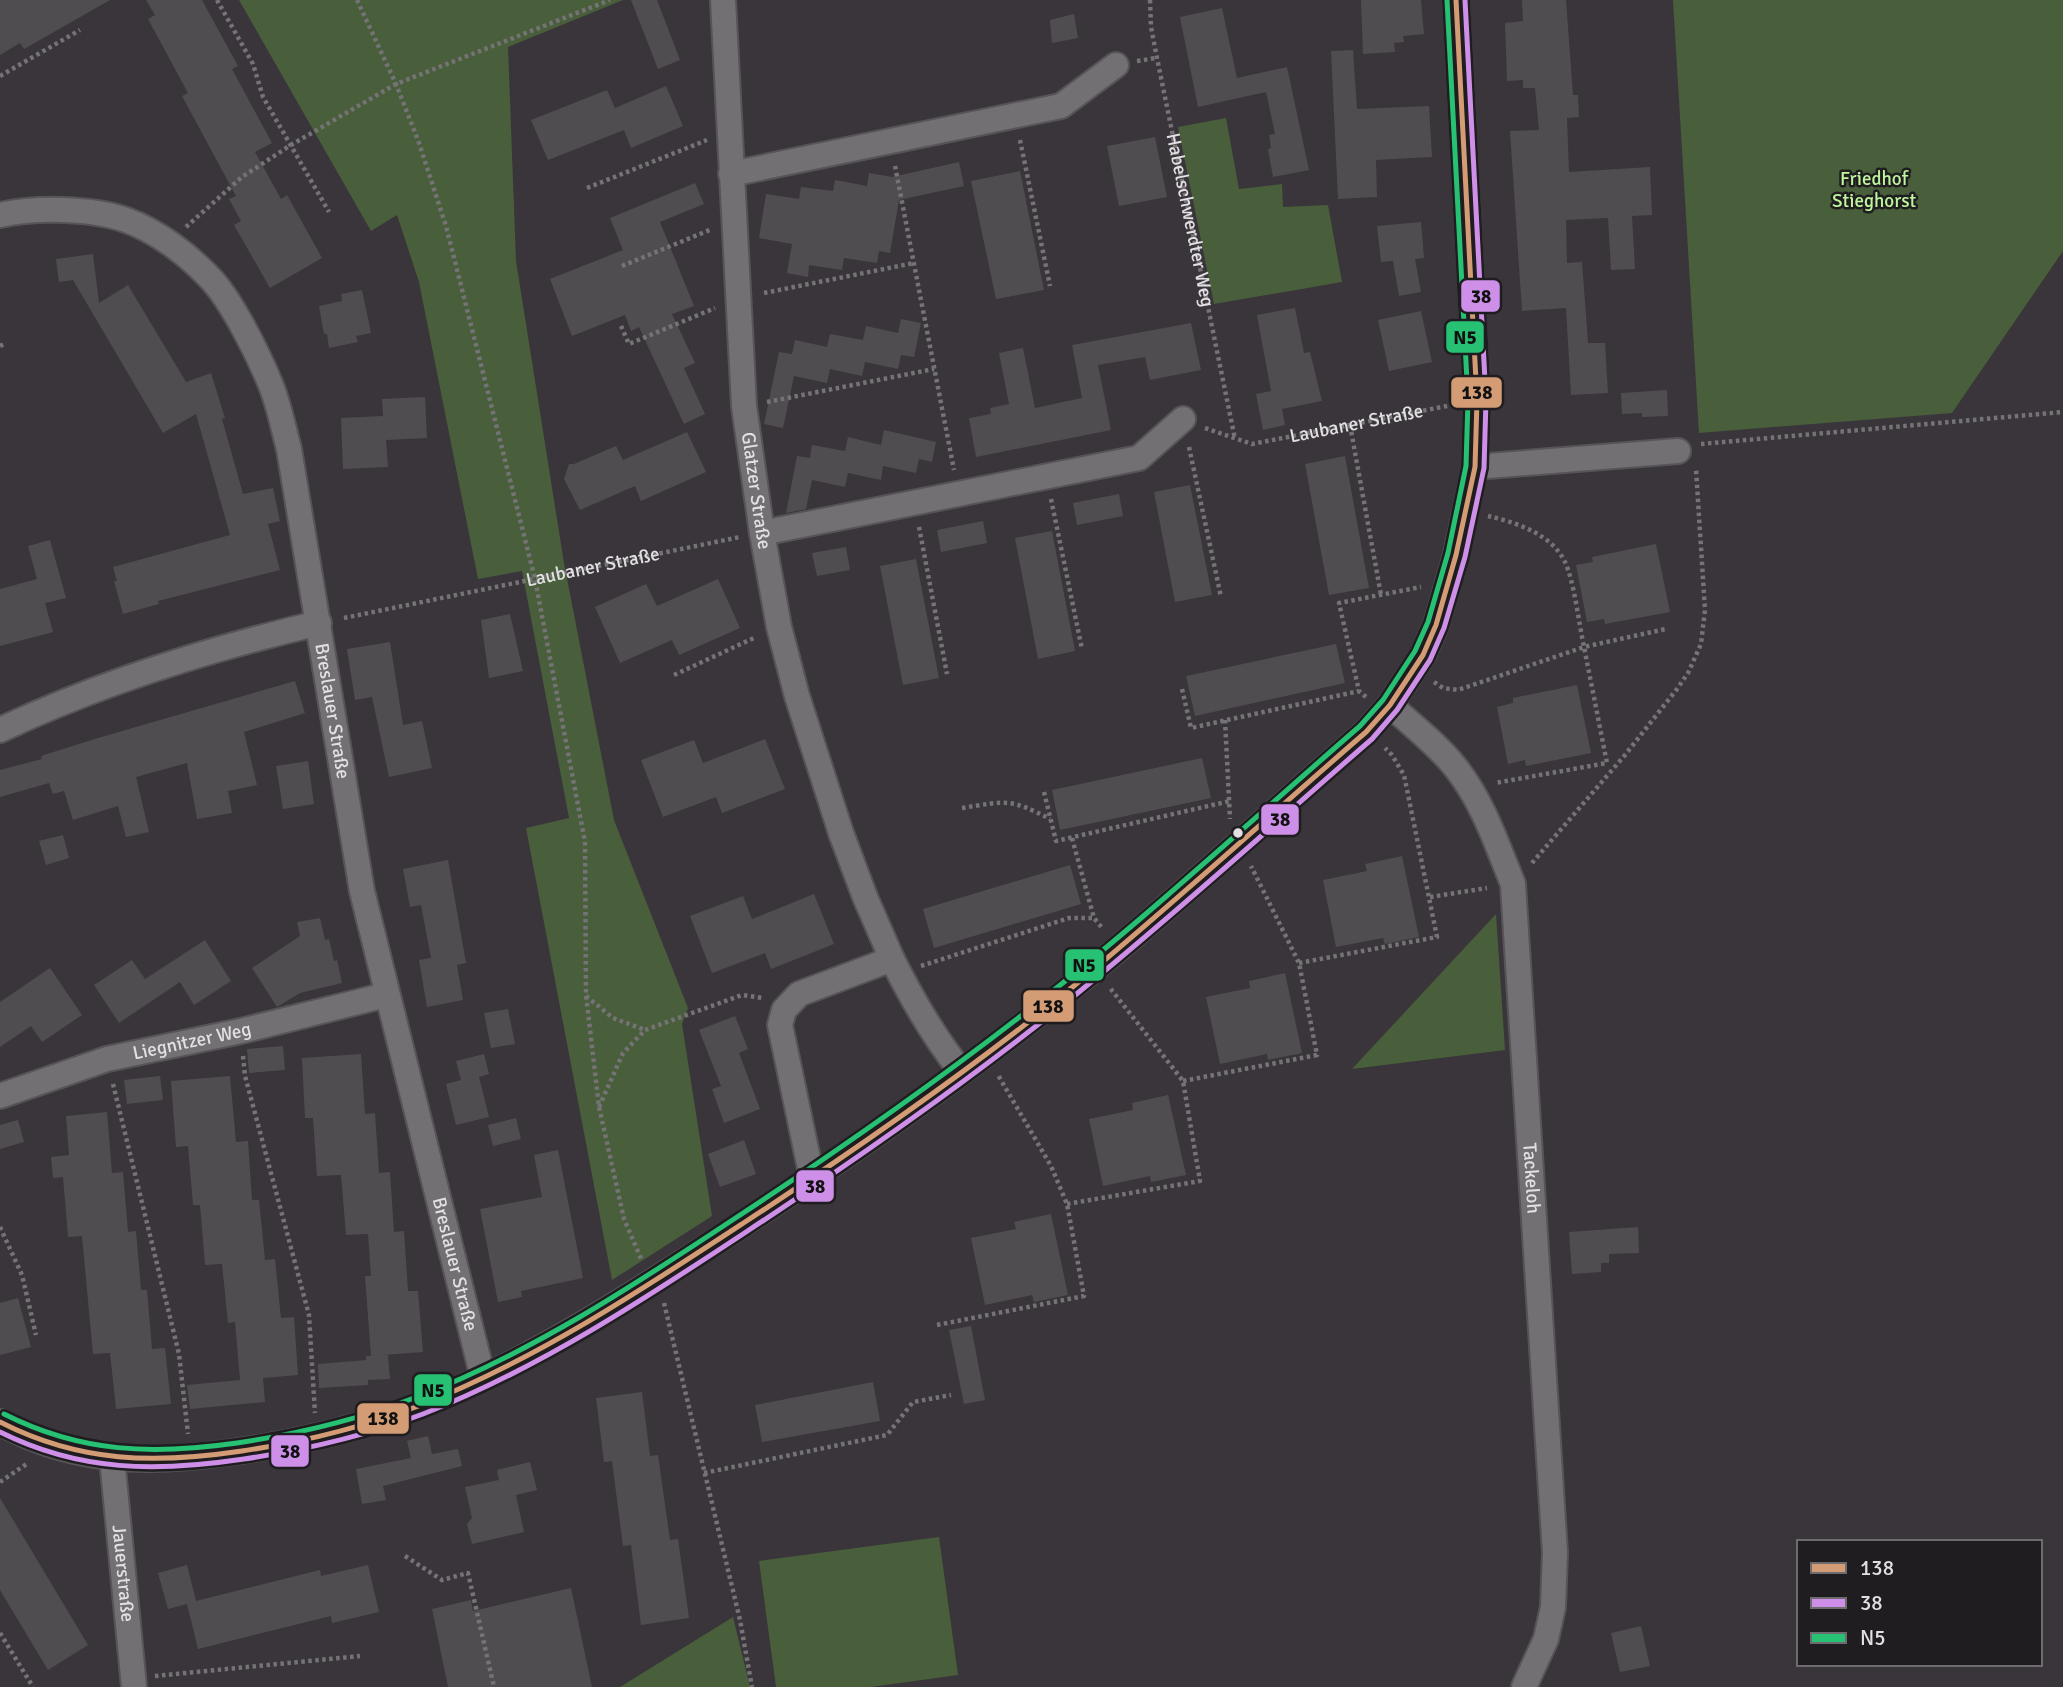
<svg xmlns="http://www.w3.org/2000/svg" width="2063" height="1687" font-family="Signika,sans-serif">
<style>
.green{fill:#495e3b}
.building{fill:#504d50}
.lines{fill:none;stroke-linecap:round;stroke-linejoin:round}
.street-casing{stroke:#575458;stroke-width:28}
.path{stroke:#757376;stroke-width:4.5;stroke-dasharray:3.5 3.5;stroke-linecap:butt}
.street{stroke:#737074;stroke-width:24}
.bus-1-casing{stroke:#1f1d20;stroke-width:10}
.bus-2-casing{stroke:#1f1d20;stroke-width:10}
.bus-3-casing{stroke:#1f1d20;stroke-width:10}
.bus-1{stroke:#d39c74;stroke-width:5}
.bus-2{stroke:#ce8fe9;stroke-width:5}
.bus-3{stroke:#26c172;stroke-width:5}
.bus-dot{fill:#e3e0e4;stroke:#1f1d20;stroke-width:2.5}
.labels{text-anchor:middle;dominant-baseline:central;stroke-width:5;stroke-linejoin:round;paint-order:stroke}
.park-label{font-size:19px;fill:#bff59d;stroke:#1f1d20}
.street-label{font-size:19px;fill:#e3e0e4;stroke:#1f1d20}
.line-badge{stroke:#1f1d20;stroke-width:2.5}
.pale-badge-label{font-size:19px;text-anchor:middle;font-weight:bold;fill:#111}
</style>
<rect width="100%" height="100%" fill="#39353a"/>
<!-- green -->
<g class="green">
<path d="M239,0H623L508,47L516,261L564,563L614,820L688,1008L682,1024L712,1216L612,1280L526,828L569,818L522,571L478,579L419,282L397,215L371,231Z"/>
<path d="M1673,0H2063V251L1952,413L1699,433Z"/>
<path d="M1226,118L1239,189L1282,184L1283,207L1328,205L1342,282L1214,304L1178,127Z"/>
<path d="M1496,914L1505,1050L1352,1069Z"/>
<path d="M939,1537L958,1675L871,1687H776L759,1561Z"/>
<path d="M733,1617L750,1687H620Z"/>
</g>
<!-- building -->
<g class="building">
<path d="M0,0H110L24,49L20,43L0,55Z"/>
<path d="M146,0H202L238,66L232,69L272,143L255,152L281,199L287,195L322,258L270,288L234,225L241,221L229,199L236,196L182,96L188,93L148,19L155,15Z"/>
<path d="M631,0H657L680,60L658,69Z"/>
<path d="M1361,0H1421L1424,34L1403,36L1404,42L1394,43L1395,52L1363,54Z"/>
<path d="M1522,0H1566L1573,95H1578L1579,117L1567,118L1569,172L1650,167L1652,215L1632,216L1635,269L1611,270L1608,218L1566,220L1567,263L1582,262L1588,343H1605L1608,393L1571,395L1566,308L1522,311L1510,131L1539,130L1535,88H1523V80L1507,81L1505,23L1523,21Z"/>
<path d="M1222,8L1237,78L1287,67L1309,170L1273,177L1268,149L1271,148L1269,135L1275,134L1266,92L1198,107L1180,17Z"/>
<path d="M1074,14L1078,38L1052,43L1050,20Z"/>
<path d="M1353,50L1357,109L1429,106L1432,157L1376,160L1377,197L1338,199L1331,51Z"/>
<path d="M666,86L683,126L631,148L624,130L548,160L531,120L607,90L615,108Z"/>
<path d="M1155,137L1167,197L1119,206L1107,146Z"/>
<path d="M959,162L964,186L899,200L890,253L879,251L877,263L844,258L842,270L809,265L808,277L787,273L792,244L759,238L766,194L799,199L801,187L833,191L835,180L867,186L869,173L892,177Z"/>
<path d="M1020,171L1044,290L996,299L971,181Z"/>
<path d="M695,183L704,204L660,222L694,306L672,314L695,363L684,368L705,414L684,424L639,327L631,331L625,315L572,336L550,279L623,250L610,218Z"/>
<path d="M1421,222L1424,258L1415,259L1421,292L1399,296L1393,261L1381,262L1377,226Z"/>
<path d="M93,254L99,303L128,285L186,382L211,373L225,418L222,419L243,494L273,488L280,521L268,524L280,570L158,601L159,604L123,614L114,581H117L113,567L230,535L196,414L163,433L73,280L59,282L56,259Z"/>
<path d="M362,290L371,333L356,336L358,342L329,348L327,334H324L319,306L342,301L341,294Z"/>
<path d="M1295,308L1304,353L1310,352L1322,401L1282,409L1285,425L1263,430L1256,394L1271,391L1257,315Z"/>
<path d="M1421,311L1432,362L1389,371L1378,320Z"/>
<path d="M901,319L921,323L914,357L901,355L898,369L865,362L862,376L830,369L827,383L794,376L783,428L764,424L779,352L792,354L795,340L827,347L830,334L863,340L866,326L898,333Z"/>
<path d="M1191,323L1201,370L1150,380L1145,357L1098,365L1111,430L976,457L969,418L991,414L990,408L1009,404L999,353L1023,348L1035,408L1082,398L1072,345Z"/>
<path d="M1667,390L1668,416L1642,417V413L1622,414L1621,393Z"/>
<path d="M425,397L427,438L386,440L388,467L343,469L341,418L383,416L382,399Z"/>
<path d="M884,430L936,442L932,462L919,459L916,473L883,466L881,480L848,473L845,487L812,480L806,509L786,513L797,456L810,458L812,445L845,451L848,437L881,445Z"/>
<path d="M687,432L706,472L641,501L635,486L580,510L564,479L569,464H574L616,446L623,460Z"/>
<path d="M1345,456L1369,588L1329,595L1305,464Z"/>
<path d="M1190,485L1212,595L1175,602L1154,492Z"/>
<path d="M1119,494L1123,516L1077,525L1073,503Z"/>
<path d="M983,521L987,543L941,552L937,530Z"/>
<path d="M1052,531L1075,651L1038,659L1015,538Z"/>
<path d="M50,540L66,598L45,603L53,632L0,646V589L37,579L28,546Z"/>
<path d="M1656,544L1670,612L1605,624L1604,619L1587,622L1576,565L1593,562L1592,557Z"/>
<path d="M846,547L850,570L817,576L812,553Z"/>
<path d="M916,559L939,678L903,685L880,566Z"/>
<path d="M718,579L740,628L679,655L672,640L620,663L595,607L646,584L657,606Z"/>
<path d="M510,614L523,671L489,678L481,620Z"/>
<path d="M390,642L403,725L422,721L432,768L389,777L372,697L355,700L347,649Z"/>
<path d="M1336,644L1345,683L1195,716L1186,676Z"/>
<path d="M295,681L305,713L244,732L257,785L228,791L232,813L197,819L187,763L136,777L149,832L126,837L118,806L73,820L64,791L53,794L49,783L0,797V770L42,759L41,756L98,738Z"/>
<path d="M1577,685L1591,753L1526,766L1525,760L1508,764L1497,707L1513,703V698Z"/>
<path d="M765,739L785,789L722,813L716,797L663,817L641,760L694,740L703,763Z"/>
<path d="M1202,758L1211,798L1060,830L1052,790Z"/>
<path d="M308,761L314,804L283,809L276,766Z"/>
<path d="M63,835L69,858L46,865L39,841Z"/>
<path d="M1402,856L1419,937L1385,944L1383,938L1336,947L1323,880L1367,871L1365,864Z"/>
<path d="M448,860L466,963L457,965L463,1000L427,1007L419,960L431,958L421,905L410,907L403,869Z"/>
<path d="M1070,865L1081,904L934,948L923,909Z"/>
<path d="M814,894L834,944L771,969L765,953L712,973L690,916L743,896L752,919Z"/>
<path d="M320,918L325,940L329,939L334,961L337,960L342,983L300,993L277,1007L252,968L300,936L297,922Z"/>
<path d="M205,940L231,981L194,1005L180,982L119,1023L94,985L132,960L145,979Z"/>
<path d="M50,968L82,1015L42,1042L31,1026L0,1047V1002Z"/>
<path d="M1285,973L1302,1053L1268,1060L1267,1054L1220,1064L1206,997L1250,988L1249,981Z"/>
<path d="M508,1009L515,1044L491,1048L484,1013Z"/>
<path d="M735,1016L748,1049L739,1053L760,1109L724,1123L712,1089L721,1086L699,1030Z"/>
<path d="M283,1046L285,1070L249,1073L247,1049Z"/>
<path d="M361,1054L365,1114L375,1113L379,1173L390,1172L394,1232L404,1231L408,1291H418L423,1352L383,1355H388L390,1379L368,1380V1385L319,1388L318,1364L366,1360V1356H371L365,1276H371L368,1234L346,1235L341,1175L317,1176L313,1118H305L302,1058Z"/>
<path d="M484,1054L489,1074L479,1077L489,1117L456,1125L446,1084L461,1080L456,1061Z"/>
<path d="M160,1076L163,1100L127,1104L124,1080Z"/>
<path d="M230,1076L236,1142L248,1141L252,1200H259L265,1260L275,1259L281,1318L294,1317L298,1375L263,1378L265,1402L190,1409L187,1385L240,1380L235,1322L228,1323L222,1264L205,1265L200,1205H193L188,1146L176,1147L171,1081Z"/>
<path d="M1168,1095L1186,1175L1151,1182L1150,1176L1103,1186L1089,1119L1133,1110L1132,1103Z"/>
<path d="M107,1112L112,1173L123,1172L128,1232L136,1231L141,1290H147L152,1349L165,1348L171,1404L116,1409L110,1353L93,1354L82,1236L68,1237L63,1177L53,1178L51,1157L69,1155L66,1116Z"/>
<path d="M516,1118L521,1139L493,1146L488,1125Z"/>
<path d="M18,1120L24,1142L0,1149V1125Z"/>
<path d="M744,1140L756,1174L720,1187L708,1154Z"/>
<path d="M558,1150L583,1278L521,1291L522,1297L498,1302L480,1209L542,1197L534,1155Z"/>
<path d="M1051,1214L1068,1295L1034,1302L1032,1295L985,1305L971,1238L1016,1229L1014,1222Z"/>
<path d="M1638,1227L1639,1253L1609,1254V1263H1601V1272L1572,1274L1569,1232Z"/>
<path d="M18,1298L31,1347L0,1355V1303Z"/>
<path d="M971,1326L985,1400L964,1404L949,1330Z"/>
<path d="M873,1382L880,1421L762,1442L755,1405Z"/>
<path d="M642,1392L650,1456L658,1455L670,1540L678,1539L689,1618L641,1625L631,1545L623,1546L612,1461L604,1462L596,1398Z"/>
<path d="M428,1436L432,1454L458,1449L462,1466L383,1486L386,1500L362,1504L356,1469L411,1458L407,1441Z"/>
<path d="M530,1462L537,1490L516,1495L524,1532L472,1544L467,1524L472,1518L465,1487L499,1480L497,1470Z"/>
<path d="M0,1498L88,1645L48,1670L0,1590Z"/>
<path d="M187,1565L196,1601L320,1570L321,1576L368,1565L379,1612L332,1623L331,1616L198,1649L187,1604L168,1609L158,1573Z"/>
<path d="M571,1588L592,1687H448L432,1609L471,1600L473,1611Z"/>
<path d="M1641,1626L1650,1666L1620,1672L1611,1633Z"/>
</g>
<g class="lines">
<defs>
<g id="street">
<path id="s4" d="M723,0L744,406L762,533L779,627L797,696L841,833L865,897L892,959"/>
<path d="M731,174L1061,106L1116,65"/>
<path id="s5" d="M0,215C36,207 92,208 126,220C157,231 187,254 209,277C231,299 258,354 270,383C279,404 283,427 289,449L362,891L483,1378"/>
<path d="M1475,467L1678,451"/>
<path d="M762,533L1139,458L1183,419"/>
<path id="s6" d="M1390,705C1412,725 1438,745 1456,768C1483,802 1497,845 1513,884L1555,1553L1553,1607L1546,1639L1524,1687"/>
<path d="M0,730C102,682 209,649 319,623"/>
<path id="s7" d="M0,1096L107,1059L241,1031L386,995"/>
<path d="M812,1178L780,1025L784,1010L799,994L892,959C912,999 933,1036 961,1071"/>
<path d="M0,1422C70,1463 148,1464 226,1453C300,1443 375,1425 443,1396C544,1353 637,1292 729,1233C863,1146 995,1052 1118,949C1202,878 1283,804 1366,732L1390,705L1423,655L1436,625L1456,555L1475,467L1477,400L1456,0"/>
<path id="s8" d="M112,1458L134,1687"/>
</g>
</defs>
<!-- street casing -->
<use href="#street" class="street-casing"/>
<!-- path -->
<g class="path">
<path d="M217,0L253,64L263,97L329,212"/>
<path d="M357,0L396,84L418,140L446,226L535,579L585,842L586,995L599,1107L624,1219L642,1261"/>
<path id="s1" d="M1150,0L1151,27L1157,58L1235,439"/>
<path d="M1137,61L1156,58"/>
<path d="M0,76L80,30"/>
<path d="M1020,140L1050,286"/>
<path d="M895,166L954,470"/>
<path d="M587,188L707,140"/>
<path d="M186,227L242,177L291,145L396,84L610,0"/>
<path d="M622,266L712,229"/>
<path d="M764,293L914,263"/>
<path d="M621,326L629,344L715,308"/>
<path d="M0,346L4,344"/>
<path d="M767,402L934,369"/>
<path d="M1350,425L1381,595"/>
<path id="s2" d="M1205,428L1252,444L1452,405"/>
<path d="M1701,444L2063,412"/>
<path d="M1189,447L1221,597"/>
<path d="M1051,499L1082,649"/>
<path d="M1488,516C1515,522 1552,534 1565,562C1574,581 1579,624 1584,647L1666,629"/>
<path d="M919,527L947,674"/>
<path id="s3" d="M344,618L740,537"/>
<path d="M674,675L756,637"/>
<path d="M1434,682L1443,688L1458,690L1584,647L1607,763L1495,783"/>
<path d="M1182,689L1191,728L1359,691"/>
<path d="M1366,697L1359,691L1339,603L1421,587"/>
<path d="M1225,720L1230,819"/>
<path d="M1044,792L1056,841L1230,801"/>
<path d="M962,808C1006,801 1010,798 1050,819"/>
<path d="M1072,838L1094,918L1103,929"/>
<path d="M1532,863L1625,755L1677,689L1688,673L1701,644L1705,610L1696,469"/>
<path d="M1430,897L1487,888"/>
<path d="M1299,963L1437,937L1404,775L1392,755L1385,748"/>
<path d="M921,966L1069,918H1094"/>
<path d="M586,996L613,1018L645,1030"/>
<path d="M243,1056L245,1076L309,1315L315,1413"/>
<path d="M1183,1081L1317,1055L1299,963L1251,866"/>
<path d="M113,1084L179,1354L188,1434"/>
<path d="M599,1107L623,1053L645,1030L742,995L763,998"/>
<path d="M1067,1204L1200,1181L1183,1081L1110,988"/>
<path d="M0,1227L22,1275L36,1335"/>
<path d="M664,1303L740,1620L752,1687"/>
<path d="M937,1325L1084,1296L1067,1204L1051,1166L998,1075"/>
<path d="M704,1473L887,1435L913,1402L951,1395"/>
<path d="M0,1482L28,1463"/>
<path d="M405,1556L442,1580L468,1573L494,1687"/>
<path d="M0,1633L33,1687"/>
<path d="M155,1676L360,1656"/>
</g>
<!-- street -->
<use href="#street" class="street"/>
<defs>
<path id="bus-1" d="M0,1422C80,1463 155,1464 242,1451C303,1442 364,1427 421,1405C535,1360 640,1291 742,1224C857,1149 969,1071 1075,985C1174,903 1269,816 1366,732L1390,705L1423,655L1436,625L1456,555L1475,467L1477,400L1456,0"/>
<path id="bus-2" d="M0,1432C80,1472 157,1472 244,1459C304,1450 365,1436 423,1414C538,1369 643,1300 746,1232C860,1157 973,1078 1079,992C1179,911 1275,823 1372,739L1397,710L1430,660L1444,628L1465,557L1484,468L1486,400L1465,0"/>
<path id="bus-3" d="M4,1414C81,1453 153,1455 237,1443C297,1434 357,1420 414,1398C528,1355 633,1286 734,1219C847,1145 958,1067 1064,982C1166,900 1262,811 1360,726L1383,700L1415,651L1428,622L1448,553L1466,466L1468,400L1447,0"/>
</defs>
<!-- bus-1 casing -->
<use href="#bus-1" class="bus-1-casing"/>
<!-- bus-2 casing -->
<use href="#bus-2" class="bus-2-casing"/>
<!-- bus-3 casing -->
<use href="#bus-3" class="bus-3-casing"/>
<!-- bus-1 -->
<use href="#bus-1" class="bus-1"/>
<!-- bus-2 -->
<use href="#bus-2" class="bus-2"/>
<!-- bus-3 -->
<use href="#bus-3" class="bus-3"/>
</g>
<!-- markers -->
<circle class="bus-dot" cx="1238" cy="833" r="6"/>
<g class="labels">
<!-- park labels -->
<g class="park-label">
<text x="1874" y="179">Friedhof<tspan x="1874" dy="22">Stieghorst</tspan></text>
</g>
<!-- street labels -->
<g class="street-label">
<text stroke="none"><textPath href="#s1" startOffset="224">Habelschwerdter Weg</textPath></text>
<text stroke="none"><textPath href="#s2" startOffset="156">Laubaner Straße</textPath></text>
<text stroke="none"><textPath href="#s4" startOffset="492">Glatzer Straße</textPath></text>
<text stroke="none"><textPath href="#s3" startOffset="254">Laubaner Straße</textPath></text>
<text stroke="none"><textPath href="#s5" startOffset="686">Breslauer Straße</textPath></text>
<text stroke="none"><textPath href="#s7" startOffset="200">Liegnitzer Weg</textPath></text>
<text stroke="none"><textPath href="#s6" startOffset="516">Tackeloh</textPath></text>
<text stroke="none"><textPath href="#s5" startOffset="1253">Breslauer Straße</textPath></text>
<text stroke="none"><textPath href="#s8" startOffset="116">Jauerstraße</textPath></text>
</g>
</g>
<g class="line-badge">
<rect x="1460" y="279" width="41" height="34" rx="7" fill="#ce8fe9"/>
<rect x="1445" y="320" width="40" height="34" rx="7" fill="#26c172"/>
<rect x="1450" y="376" width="53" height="33" rx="7" fill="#d39c74"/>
<rect x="1260" y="803" width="40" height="33" rx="7" fill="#ce8fe9"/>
<rect x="1064" y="948" width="41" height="34" rx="7" fill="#26c172"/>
<rect x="1022" y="989" width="53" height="34" rx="7" fill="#d39c74"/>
<rect x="795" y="1169" width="40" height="34" rx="7" fill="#ce8fe9"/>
<rect x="413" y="1373" width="40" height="34" rx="7" fill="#26c172"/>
<rect x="356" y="1402" width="54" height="33" rx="7" fill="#d39c74"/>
<rect x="270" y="1434" width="40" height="34" rx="7" fill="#ce8fe9"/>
</g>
<g class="pale-badge-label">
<text x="1481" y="303">38</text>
<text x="1465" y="344">N5</text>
<text x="1477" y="399">138</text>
<text x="1280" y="826">38</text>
<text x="1084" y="972">N5</text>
<text x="1048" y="1013">138</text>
<text x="815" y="1193">38</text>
<text x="433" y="1397">N5</text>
<text x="383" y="1425">138</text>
<text x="290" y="1458">38</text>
</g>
<!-- legend -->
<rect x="1797" y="1540" width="245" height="126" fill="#1f1d20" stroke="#6d6b6e" stroke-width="2"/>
<rect x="1811" y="1563" width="35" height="10" fill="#d39c74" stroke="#6d6b6e" stroke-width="2"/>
<text x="1860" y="1575" font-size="21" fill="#e3e0e4">138</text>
<rect x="1811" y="1598" width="35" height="10" fill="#ce8fe9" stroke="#6d6b6e" stroke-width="2"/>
<text x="1860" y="1610" font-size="21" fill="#e3e0e4">38</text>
<rect x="1811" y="1633" width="35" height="10" fill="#26c172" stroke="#6d6b6e" stroke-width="2"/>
<text x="1860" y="1645" font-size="21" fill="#e3e0e4">N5</text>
</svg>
